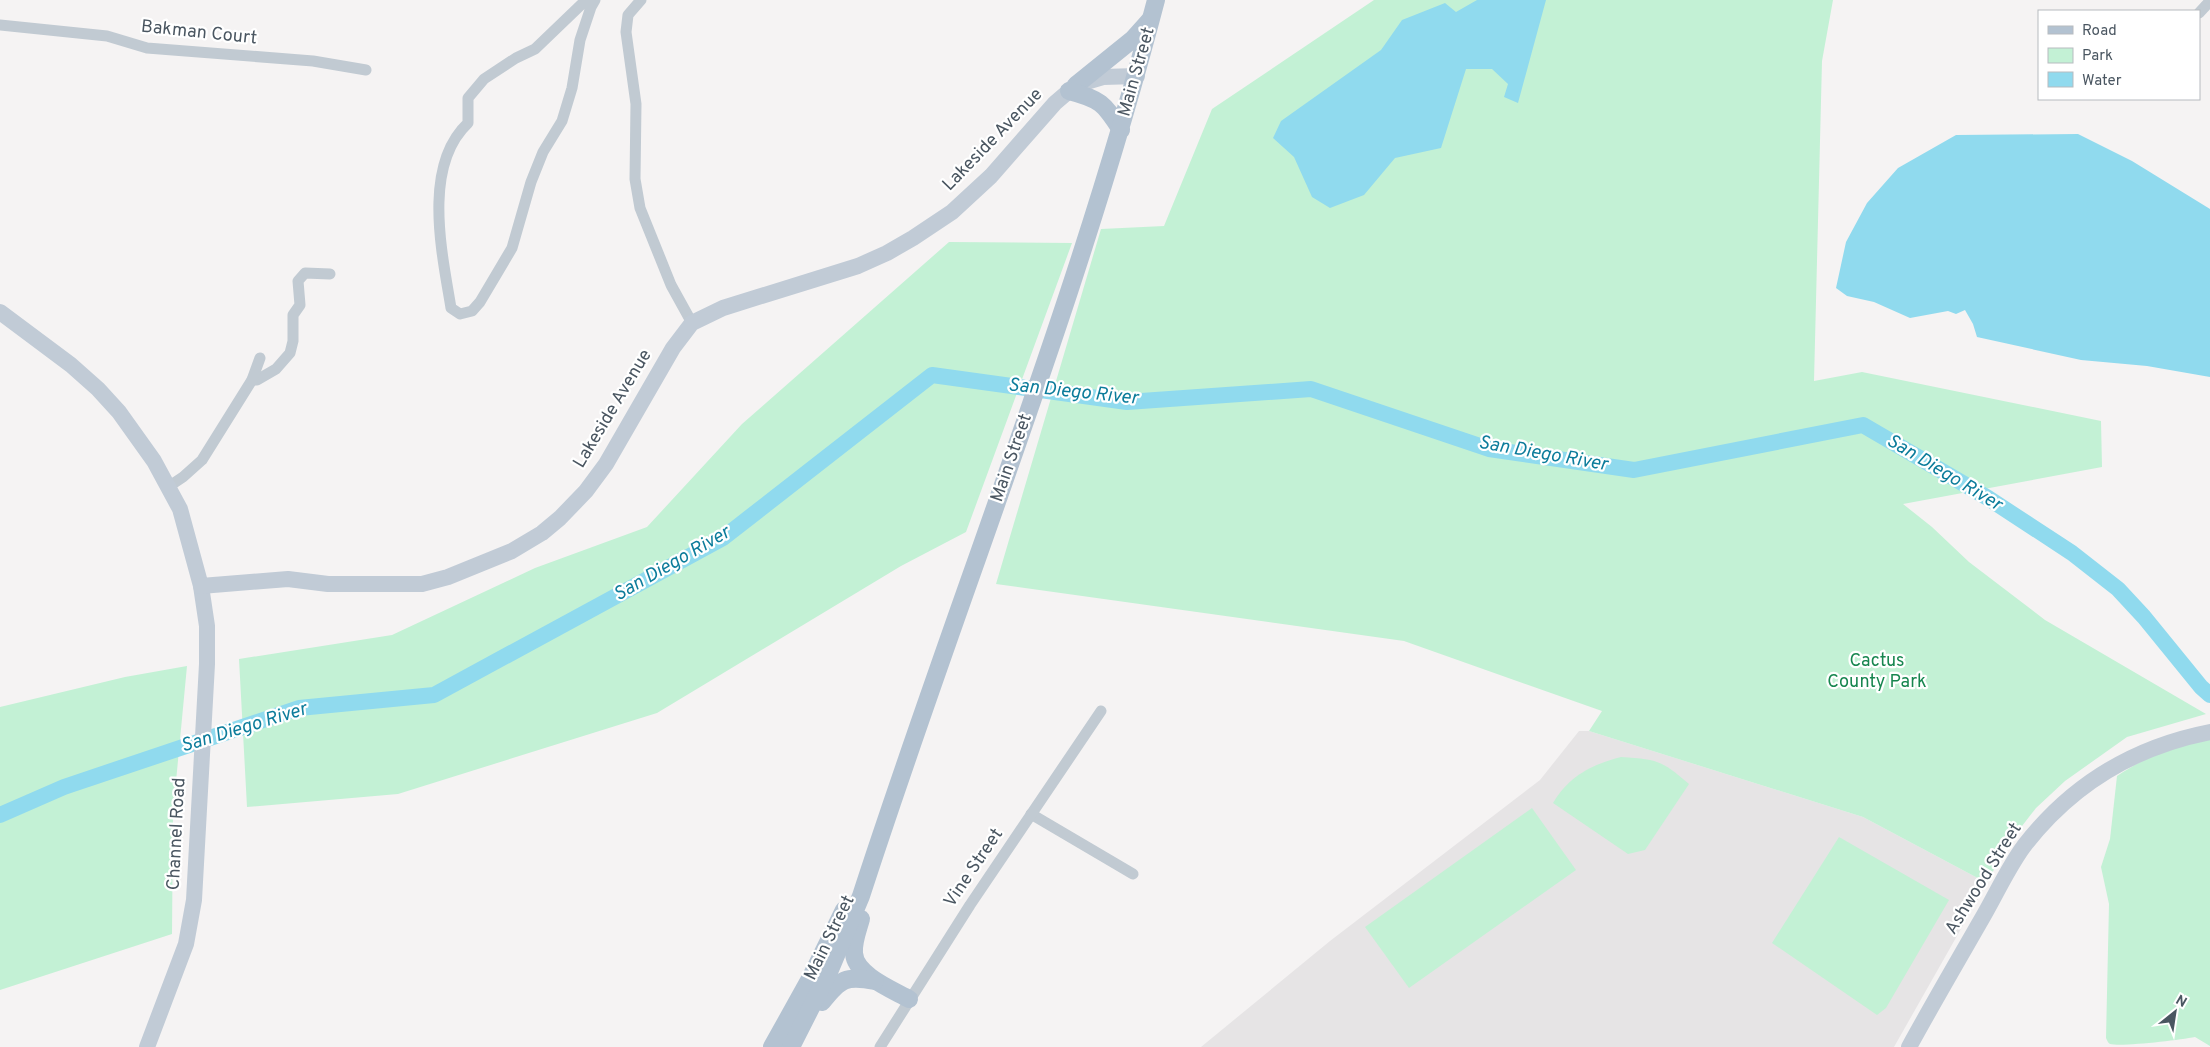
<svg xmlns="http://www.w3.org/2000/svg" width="2210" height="1047" font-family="Overpass,sans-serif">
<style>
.education{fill:#e6e4e5}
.green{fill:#c3f1d5}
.water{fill:#90daee}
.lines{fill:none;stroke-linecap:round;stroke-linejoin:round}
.river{stroke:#90daee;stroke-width:16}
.street{stroke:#c1cad2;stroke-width:11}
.secondary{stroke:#c1cbd6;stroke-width:16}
.primary{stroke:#b3c2d1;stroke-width:18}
.labels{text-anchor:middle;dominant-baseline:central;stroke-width:4.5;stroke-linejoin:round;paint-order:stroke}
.street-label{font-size:18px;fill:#4a5661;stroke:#fff}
.park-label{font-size:18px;fill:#17864f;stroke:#fff}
.water-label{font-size:19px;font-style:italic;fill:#0c7c9b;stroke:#fff}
</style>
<rect width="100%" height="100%" fill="#f5f3f3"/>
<!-- education -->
<path class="education" d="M1579,731H1589L1863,817L1987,883L1894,1047H1201L1330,941L1540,780Z"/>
<!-- green -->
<g class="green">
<path d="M1374,0H1833L1822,61L1814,381L1862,372L2101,421L2102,467L1903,504L1932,527L1969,562L2045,620L2206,714L2127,737L2065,781L2036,808L2005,848L1987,883L1863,817L1589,731L1602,711L1404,641L996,584L1101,229L1164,226L1212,109Z"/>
<path d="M949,242L1072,243L966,532L901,566L657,713L398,794L247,807L239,659L392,635L535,568L647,527L742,424Z"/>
<path d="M187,666L173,813L172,934L0,990V707L125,677Z"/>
<path d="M2210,739V1046L2195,1037C2179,1040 2122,1047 2110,1044C2108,1043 2107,1040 2106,1038L2109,904L2101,867L2110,839L2117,776C2149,755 2173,746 2210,739Z"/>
<path d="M1621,757C1658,759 1662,761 1689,784L1645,850L1628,854L1553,803C1569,776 1591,765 1621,757Z"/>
<path d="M1532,808L1576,870L1409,988L1365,927Z"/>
<path d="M1839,837L1949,900L1886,1008L1877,1015L1772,943Z"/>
</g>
<!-- water -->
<g class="water">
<path d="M1477,0H1546L1518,103L1504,97L1508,84L1492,69H1466L1441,148L1395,158L1364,195L1330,208L1312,197L1294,157L1273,138L1281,121L1381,50L1402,20L1445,3L1456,12Z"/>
<path d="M2078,134L2132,161L2210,209V377L2147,366L2081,360L1977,337L1973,324L1965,310L1956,314L1948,311L1910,318L1874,302L1847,296L1836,288L1846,242L1867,203L1898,168L1956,135Z"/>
</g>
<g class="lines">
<!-- river -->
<path class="river" d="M0,815L64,787L299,708L434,695L723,538L932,375L1127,402L1311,389L1489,449L1634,470L1863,425L1988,498L2072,553L2118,589L2144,617L2201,687L2210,695"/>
<!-- street -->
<g class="street">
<path d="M586,0L535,49L516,58L484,79L468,98V123C422,166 442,253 451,308L460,314L472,311L480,302L512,248L531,182L543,152L562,121L572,88L580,40L591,7L595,0"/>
<path d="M641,0L628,15L626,32L636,104L635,179L640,208L671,285L692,323"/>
<path d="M2199,13L2210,1"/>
<path d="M0,25L107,36L147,48L313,61L366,70"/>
<path d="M252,380H257L276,369L290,353L293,341V315L300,305L298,281L305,273L330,274"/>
<path d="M168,487L183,477L202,460L252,380L260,358"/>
<path d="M1031,814L1133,874"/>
<path d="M880,1047L970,905L1101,711"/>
</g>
<!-- secondary -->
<g class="secondary">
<path d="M0,312L71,365L98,389L119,412L154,461L180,509L201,586L207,626V664L194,900L186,944L147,1047"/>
<path d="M201,586L288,579L328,584H422L448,577L512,551L542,533L560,518L586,491L606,464L673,348L692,323L723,308L858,266L887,253L913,238L952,212L991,176L1055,103L1076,85L1103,77L1137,76"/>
<path d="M1909,1047C1932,1005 1956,964 1980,922C1995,897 2007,869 2024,846C2072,784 2133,747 2210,732"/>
</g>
<!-- primary -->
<g class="primary">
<path d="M1076,85L1133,39L1150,20"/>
<path d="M1069,91C1100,99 1104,103 1121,130"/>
<path d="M861,919C858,930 853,942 854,953C855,975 893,990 909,999"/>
<path d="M822,1002C840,979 846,975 875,981"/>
<path d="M772,1047L811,977L844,910"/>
<path d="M791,1047L829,972L861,896C958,597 1077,304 1156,0"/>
</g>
</g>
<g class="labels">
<!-- street labels -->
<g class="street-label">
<text transform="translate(199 33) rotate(6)">Bakman Court</text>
<text transform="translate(1137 72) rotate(-74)">Main Street</text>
<text transform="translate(993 140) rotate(-46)">Lakeside Avenue</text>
<text transform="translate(613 409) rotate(-59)">Lakeside Avenue</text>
<text transform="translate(1012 458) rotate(-71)">Main Street</text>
<text transform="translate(177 834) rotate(-87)">Channel Road</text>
<text transform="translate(974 868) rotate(-56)">Vine Street</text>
<text transform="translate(1984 879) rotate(-58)">Ashwood Street</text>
<text transform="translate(830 938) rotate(-64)">Main Street</text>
</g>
<!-- park labels -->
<g class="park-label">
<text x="1877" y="661">Cactus<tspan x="1877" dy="21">County Park</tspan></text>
</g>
<!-- water labels -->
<g class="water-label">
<text transform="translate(1073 392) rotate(6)">San Diego River</text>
<text transform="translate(1543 454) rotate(10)">San Diego River</text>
<text transform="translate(1944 473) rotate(31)">San Diego River</text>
<text transform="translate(672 564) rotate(-30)">San Diego River</text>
<text transform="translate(244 728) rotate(-17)">San Diego River</text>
</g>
</g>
<!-- legend -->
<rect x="2038" y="10" width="162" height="90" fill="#ffffff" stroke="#b7bbc0"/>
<rect x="2048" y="26" width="25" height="8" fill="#b3c2d1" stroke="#b7bbc0"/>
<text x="2082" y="35" font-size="15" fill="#4a5661">Road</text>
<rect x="2048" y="48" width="25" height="15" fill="#c3f1d5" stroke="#b7bbc0"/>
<text x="2082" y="60" font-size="15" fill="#4a5661">Park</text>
<rect x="2048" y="72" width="25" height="15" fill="#90daee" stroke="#b7bbc0"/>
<text x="2082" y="85" font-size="15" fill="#4a5661">Water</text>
<!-- north arrow -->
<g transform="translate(2175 1012) rotate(30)" stroke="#ffffff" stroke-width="4" paint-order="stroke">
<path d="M0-4L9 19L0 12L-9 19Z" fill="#4a5661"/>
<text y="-8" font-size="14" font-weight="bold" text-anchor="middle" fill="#4a5661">N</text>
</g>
</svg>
